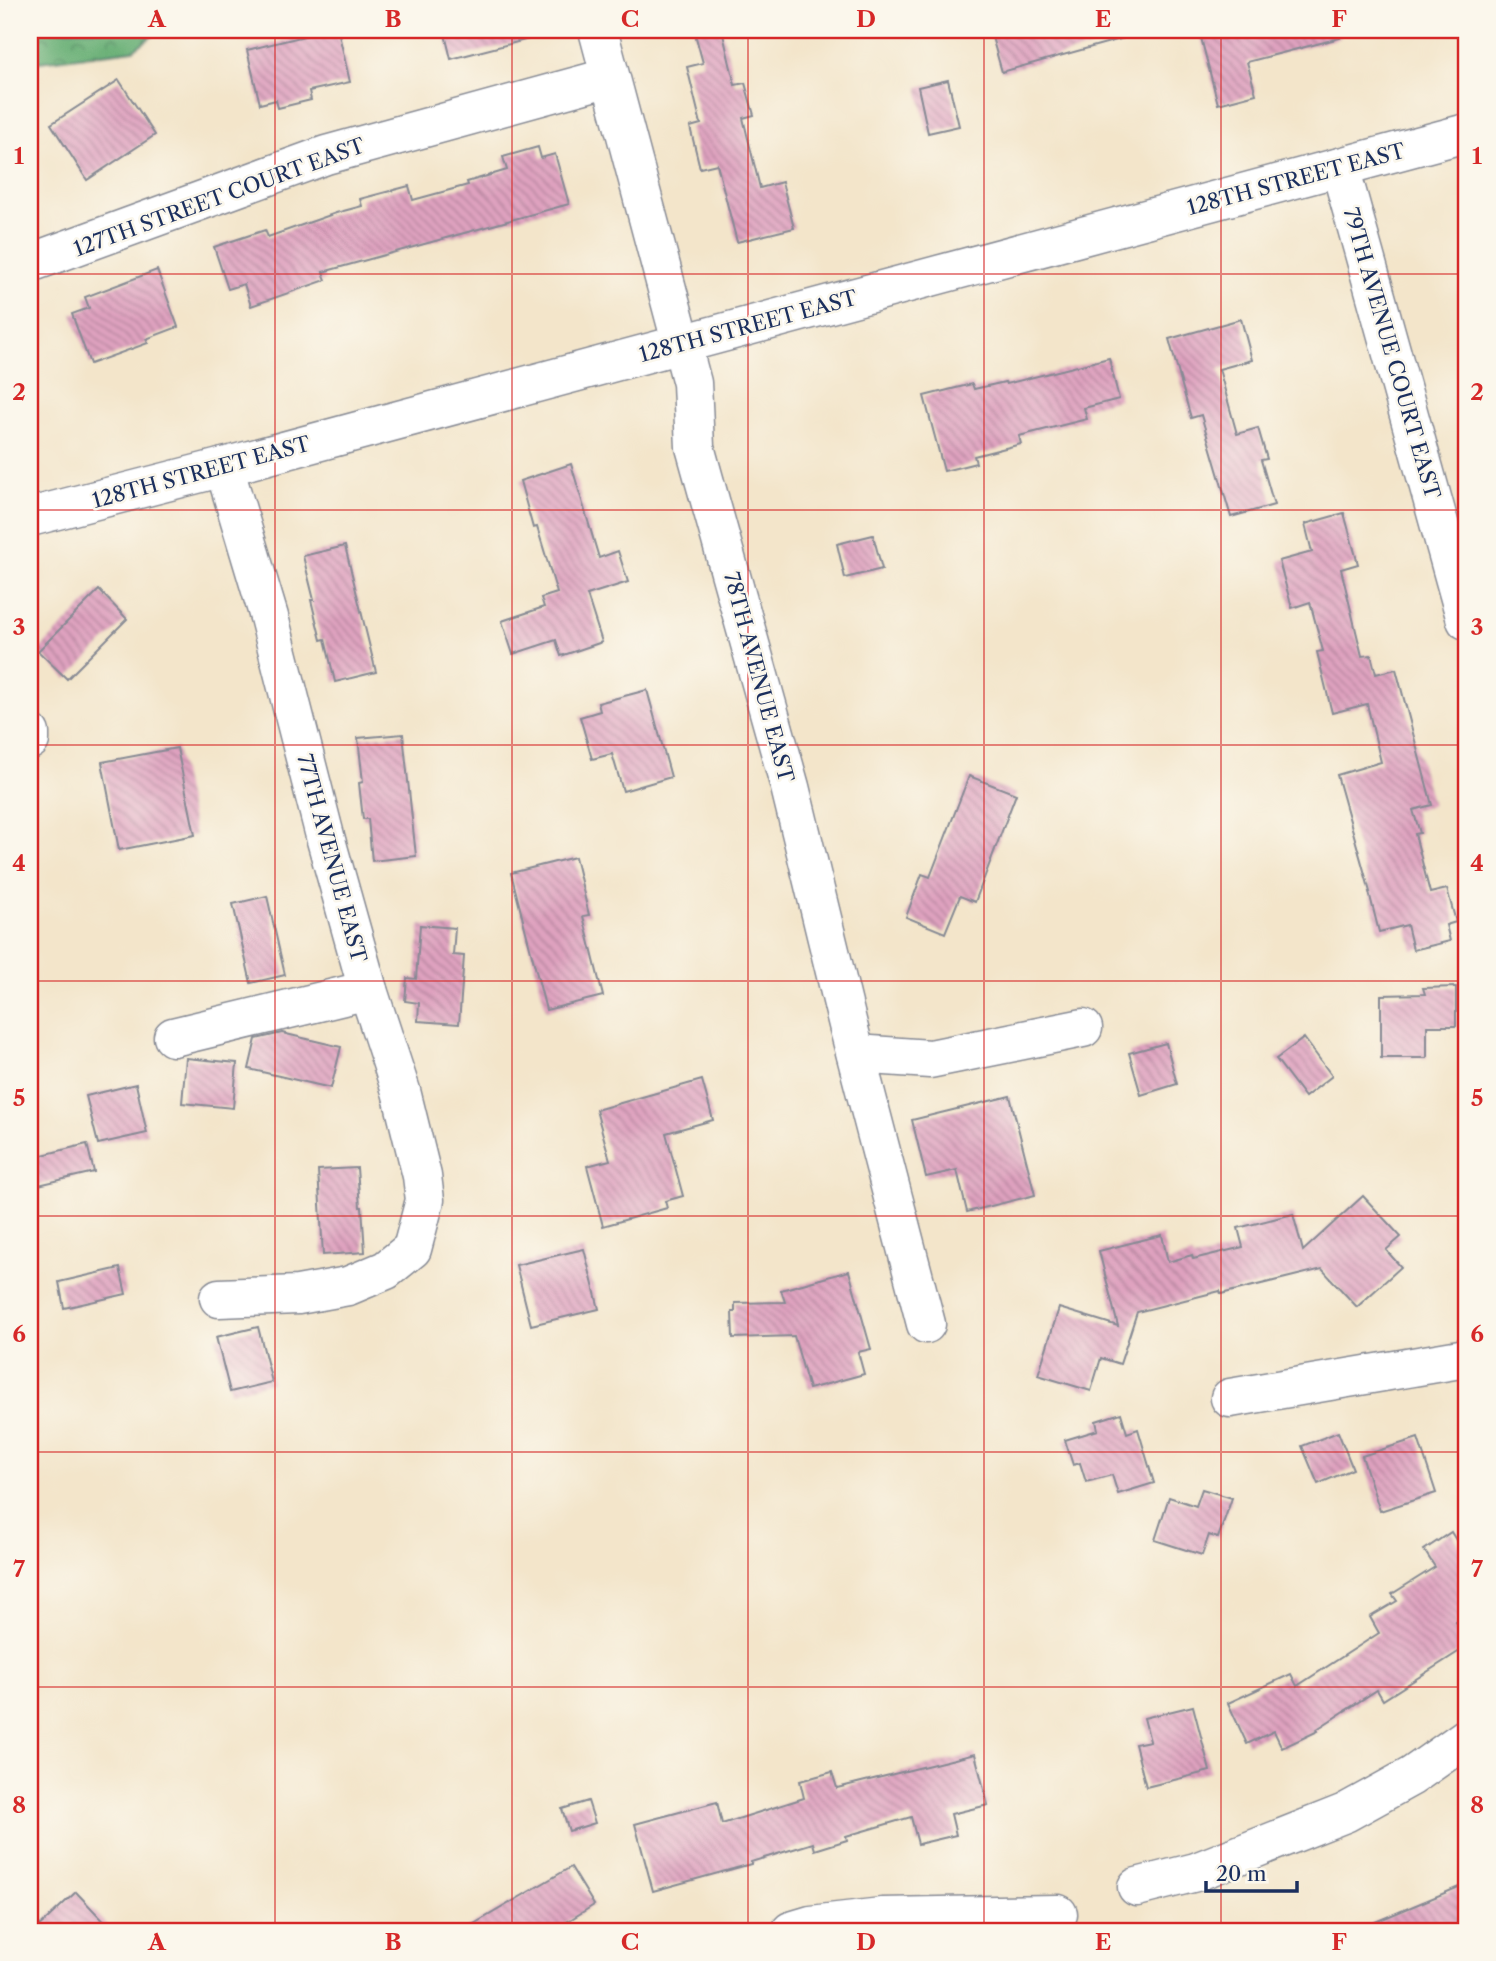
<svg xmlns="http://www.w3.org/2000/svg" width="1496" height="1961" font-family="'Libre Caslon Text',serif">
<style>
.forest{fill:url(#forest-crowns);stroke:#42706a;stroke-width:2}
.building{fill:url(#building-back-hatch)}
.lines{fill:none;stroke-linecap:round;stroke-linejoin:round}
.minor-casing{stroke:#878a94;stroke-width:41}
.minor{stroke:#fff;stroke-width:38}
.grid{fill:none;stroke:#d62828;stroke-width:2;stroke-opacity:0.55}
.labels{text-anchor:middle;dominant-baseline:central;stroke-width:5;stroke-linejoin:round;paint-order:stroke}
.street-label{font-size:21px;fill:#1b2f5e;stroke:#fbf7ec}
.neatline{fill:none;stroke:#d62828;stroke-width:2.5}
.grid-label{font-size:23px;text-anchor:middle;font-weight:bold;fill:#d62828}
</style>
<defs>
<pattern id="forest-crowns" width="20" height="18" patternUnits="userSpaceOnUse" patternTransform="scale(1.75)"><rect width="20" height="18" fill="#6ab077"/><path d="M2 6a3 3 0 1 1 6 0M12 15a3 3 0 1 1 6 0" fill="none" stroke="#569065"/></pattern>
<pattern id="building-back-hatch" width="6" height="6" patternUnits="userSpaceOnUse" patternTransform="scale(1.75)"><rect width="6" height="6" fill="#dfa2bf"/><path d="M-1 5l2 2M0 0l6 6M5-1l2 2" fill="none" stroke="#b4849e"/></pattern>
</defs>
<rect width="100%" height="100%" fill="#fbf7ec"/>
<filter id="ink" filterUnits="userSpaceOnUse"><feTurbulence type="fractalNoise" baseFrequency=".0143" numOctaves="2"/><feDisplacementMap in="SourceGraphic" scale="14" xChannelSelector="R" yChannelSelector="G"/><feConvolveMatrix kernelMatrix="1 2 1 2 8 2 1 2 1" color-interpolation-filters="sRGB"/></filter>
<filter id="wash" filterUnits="userSpaceOnUse"><feTurbulence type="fractalNoise" baseFrequency=".00686" numOctaves="4" result="noise"/><feDisplacementMap in="SourceGraphic" scale="28" xChannelSelector="R" yChannelSelector="G"/><feGaussianBlur stdDeviation="1.57" result="paint"/><feColorMatrix in="noise" values="0 0 0 0 0 0 0 0 0 0 0 0 0 0 0 0 0 1.4 0 .05"/><feComposite in="paint" operator="in"/></filter>
<g filter="url(#wash)">
<rect width="100%" height="100%" fill="#f3e5ca"/>
<!-- forest -->
<path class="forest" d="M30,30H161L133,50L30,63Z"/>
<g id="blocks">
<!-- building -->
<g class="building">
<path d="M329,30H338L350,82L309,91L311,100L278,108L276,100L260,104L247,50Z"/>
<path d="M444,30H532L533,38L451,59Z"/>
<path d="M694,30H722L735,85L745,83L754,115L743,118L760,188L782,182L794,228L737,242L717,164L700,168L690,127L701,124L687,67L703,63Z"/>
<path d="M990,30H1127L1128,37L1002,72Z"/>
<path d="M1199,30H1339L1340,38L1247,62L1256,94L1218,104Z"/>
<path d="M119,80L155,135L87,180L51,124Z"/>
<path d="M948,80L959,126L928,133L918,87Z"/>
<path d="M538,147L541,158L555,154L569,204L323,272L326,280L251,306L244,284L228,289L214,247L265,230L268,237L336,213L362,206L360,199L409,186L413,200L468,185L467,182L507,170L503,157Z"/>
<path d="M157,270L178,327L146,339L148,343L90,364L72,314L89,308L85,297Z"/>
<path d="M1241,319L1252,360L1219,369L1237,434L1258,428L1267,459L1261,460L1274,505L1231,517L1201,415L1191,418L1169,339Z"/>
<path d="M1109,358L1119,399L1084,408L1087,419L1019,436L1021,444L974,456L976,463L944,471L924,396L972,384L974,389L1005,382L1006,384Z"/>
<path d="M571,464L599,558L618,551L628,582L587,595L602,642L561,656L556,640L513,654L502,621L544,607L541,598L557,593L537,527L533,528L520,481Z"/>
<path d="M1344,513L1358,564L1341,569L1362,656L1371,655L1376,674L1396,669L1432,805L1413,810L1420,833L1415,834L1430,893L1447,889L1456,922L1446,925L1450,941L1413,950L1407,925L1379,932L1369,892H1370L1337,775L1381,762L1367,704L1332,713L1317,652L1323,651L1310,602L1292,608L1279,561L1312,552L1305,524Z"/>
<path d="M873,535L882,569L845,578L837,544Z"/>
<path d="M345,546L376,672L335,682L325,639L321,640L311,600H314L303,556Z"/>
<path d="M99,590L127,619L67,679L38,651Z"/>
<path d="M647,690L671,777L623,791L612,754L592,759L580,717L600,711L598,703Z"/>
<path d="M403,734L416,856L372,861L368,819H363L359,783L363,782L358,738Z"/>
<path d="M177,748L195,835L119,850L102,762Z"/>
<path d="M969,776L1016,794L975,902L960,896L945,933L906,917L922,874L930,877Z"/>
<path d="M575,857L589,915L583,916L603,996L546,1010L511,873Z"/>
<path d="M267,896L285,975L251,983L233,904Z"/>
<path d="M420,925L455,928L453,955L464,956L459,1024L418,1021L419,1003L405,1001L407,978L416,979Z"/>
<path d="M1456,987V1026H1427V1058H1381V995L1425,994L1423,988Z"/>
<path d="M282,1033L341,1047L331,1088L249,1069L256,1039Z"/>
<path d="M1304,1038L1332,1076L1305,1097L1276,1059Z"/>
<path d="M1166,1043L1177,1084L1141,1095L1129,1053Z"/>
<path d="M186,1058L237,1063L233,1108L182,1103Z"/>
<path d="M702,1080L713,1120L666,1133L683,1196L665,1201L667,1208L603,1226L587,1166L610,1160L596,1110Z"/>
<path d="M136,1084L147,1133L98,1144L86,1096Z"/>
<path d="M1010,1096L1035,1195L967,1212L957,1170L926,1177L912,1120Z"/>
<path d="M87,1144L94,1172L30,1187V1158Z"/>
<path d="M357,1168L360,1207H362L365,1252L323,1255L318,1170Z"/>
<path d="M1363,1196L1401,1237L1386,1250L1401,1267L1357,1307L1322,1269L1221,1294L1220,1291L1137,1312L1120,1364L1101,1358L1091,1391L1038,1375L1059,1308L1118,1326L1099,1251L1162,1235L1168,1262L1192,1255L1193,1259L1243,1247L1238,1228L1293,1214L1303,1251Z"/>
<path d="M584,1249L599,1309L531,1325L516,1265Z"/>
<path d="M120,1268L126,1294L64,1308L59,1282Z"/>
<path d="M849,1271L871,1349L858,1352L864,1374L809,1389L794,1336L733,1338L732,1312H735V1303L785,1302L781,1290Z"/>
<path d="M258,1327L272,1382L230,1392L216,1337Z"/>
<path d="M1121,1413L1127,1433L1138,1429L1154,1483L1118,1494L1112,1475L1086,1482L1080,1463L1073,1465L1065,1440L1098,1430L1096,1421Z"/>
<path d="M1338,1432L1353,1469L1318,1484L1302,1446Z"/>
<path d="M1418,1438L1436,1493L1380,1511L1362,1456Z"/>
<path d="M1202,1489L1232,1498L1218,1538L1209,1535L1202,1555L1155,1540L1169,1497L1196,1506Z"/>
<path d="M1451,1532L1466,1556V1615L1456,1622L1466,1638V1647L1383,1700L1377,1690L1317,1729L1318,1731L1282,1748L1274,1731L1247,1744L1228,1703L1291,1674L1297,1686L1379,1633L1370,1617L1397,1601L1392,1594L1435,1567L1424,1550Z"/>
<path d="M1193,1706L1210,1771L1146,1787L1135,1744L1150,1741L1144,1718Z"/>
<path d="M975,1754L988,1805L951,1814L956,1835L918,1844L911,1817L846,1836L847,1840L815,1850L813,1843L751,1862V1864L653,1891L635,1824L717,1802L722,1824L804,1798L800,1781L832,1772L837,1788Z"/>
<path d="M588,1801L595,1823L569,1831L562,1809Z"/>
<path d="M571,1867L594,1905L565,1923L570,1931H462Z"/>
<path d="M1466,1884V1931H1356V1930Z"/>
<path d="M76,1892L113,1931H34Z"/>
</g>
</g>
</g>
<g filter="url(#ink)">
<use href="#blocks" fill-opacity="0" stroke="#878a94" stroke-width="2"/>
<g class="lines">
<defs>
<g id="minor">
<path d="M598,30L692,383L695,447L790,787L848,1025L926,1324"/>
<path d="M1340,167L1466,620"/>
<path d="M30,263L326,155L610,77"/>
<path d="M30,517L224,467L1466,133"/>
<path d="M30,733V740"/>
<path d="M173,1037L368,990"/>
<path d="M856,1054L930,1059L1083,1028"/>
<path d="M219,1298L298,1295L348,1286L386,1270L412,1249L425,1200L422,1176L401,1091L368,990L326,840L269,617L224,467"/>
<path d="M1230,1398L1466,1358"/>
<path d="M1137,1887L1196,1872L1345,1813L1412,1776L1466,1738"/>
<path d="M791,1931L811,1925L882,1917L1058,1914"/>
</g>
</defs>
<!-- minor casing -->
<use href="#minor" class="minor-casing"/>
<!-- minor -->
<use href="#minor" class="minor"/>
</g>
</g>
<!-- grid -->
<path class="grid" d="M275,30V1931M512,30V1931M748,30V1931M984,30V1931M1221,30V1931M30,274H1466M30,510H1466M30,745H1466M30,981H1466M30,1216H1466M30,1452H1466M30,1687H1466"/>
<g class="labels">
<!-- street labels -->
<g class="street-label">
<text transform="translate(1296 179) rotate(-15)">128TH STREET EAST</text>
<text transform="translate(219 197) rotate(-20)">127TH STREET COURT EAST</text>
<text transform="translate(748 326) rotate(-15)">128TH STREET EAST</text>
<text transform="translate(1392 353) rotate(74)">79TH AVENUE COURT EAST</text>
<text transform="translate(201 472) rotate(-15)">128TH STREET EAST</text>
<text transform="translate(759 677) rotate(75)">78TH AVENUE EAST</text>
<text transform="translate(332 858) rotate(75)">77TH AVENUE EAST</text>
</g>
</g>
<!-- margin -->
<rect width="1496" height="1961" fill="none" stroke="#fbf7ec" stroke-width="77"/>
<!-- scale -->
<path d="M1206 1881v10h91v-10" fill="none" stroke="#1b2f5e" stroke-width="3.5"/>
<text x="1216" y="1881" font-size="21" fill="#1b2f5e" stroke="#fbf7ec" stroke-width="5" paint-order="stroke">20 m</text>
<rect x="38" y="38" width="1420" height="1885" class="neatline"/>
<g class="grid-label">
<text x="157" y="27">A</text>
<text x="393" y="27">B</text>
<text x="630" y="27">C</text>
<text x="866" y="27">D</text>
<text x="1103" y="27">E</text>
<text x="1339" y="27">F</text>
<text x="19" y="164">1</text>
<text x="1477" y="164">1</text>
<text x="19" y="400">2</text>
<text x="1477" y="400">2</text>
<text x="19" y="635">3</text>
<text x="1477" y="635">3</text>
<text x="19" y="871">4</text>
<text x="1477" y="871">4</text>
<text x="19" y="1106">5</text>
<text x="1477" y="1106">5</text>
<text x="19" y="1342">6</text>
<text x="1477" y="1342">6</text>
<text x="19" y="1577">7</text>
<text x="1477" y="1577">7</text>
<text x="19" y="1813">8</text>
<text x="1477" y="1813">8</text>
<text x="157" y="1950">A</text>
<text x="393" y="1950">B</text>
<text x="630" y="1950">C</text>
<text x="866" y="1950">D</text>
<text x="1103" y="1950">E</text>
<text x="1339" y="1950">F</text>
</g>
</svg>
